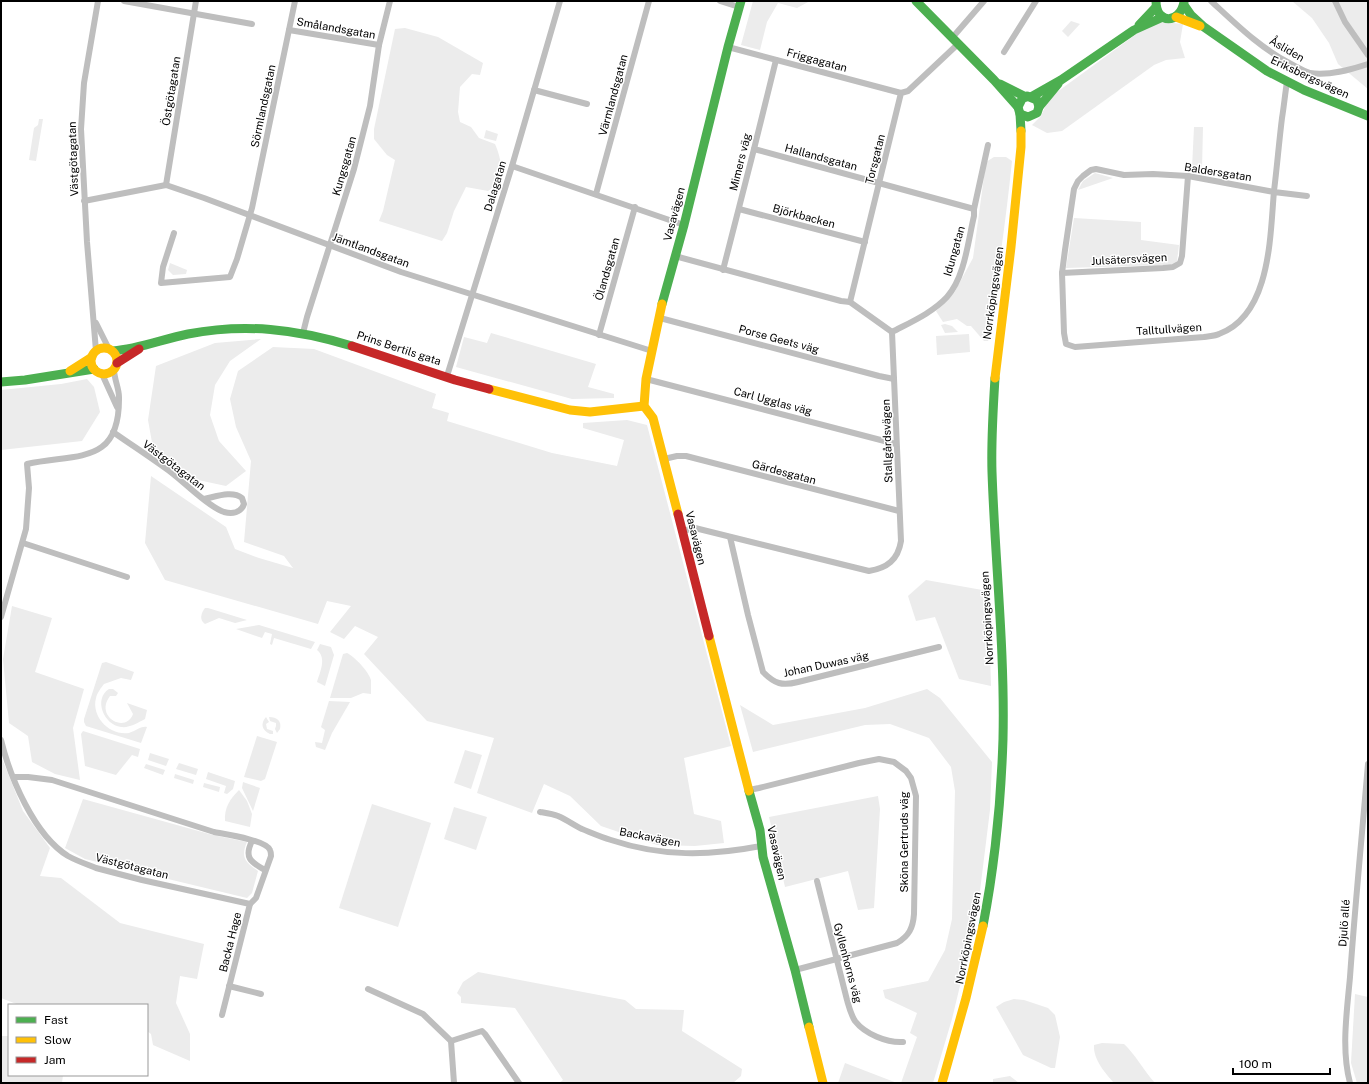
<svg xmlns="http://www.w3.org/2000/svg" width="1369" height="1084" font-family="'Public Sans',sans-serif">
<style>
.green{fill:#ececec}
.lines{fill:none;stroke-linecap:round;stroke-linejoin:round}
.street{stroke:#bebebe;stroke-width:6}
.fast{stroke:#4caf50;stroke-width:9}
.slow{stroke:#ffc107;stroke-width:9}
.jam{stroke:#c62828;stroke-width:9}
.labels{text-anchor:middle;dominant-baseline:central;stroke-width:3;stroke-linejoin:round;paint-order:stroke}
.street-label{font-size:11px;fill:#000;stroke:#fff}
</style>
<rect width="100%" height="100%" fill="#fff"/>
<!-- green -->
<g class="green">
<path d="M753,1H810L797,8L778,3L767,22L760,50L741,45Z"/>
<path d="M1292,1H1368V89L1338,64L1329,43L1312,18Z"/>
<path d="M1071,21L1080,24L1068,37L1062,31Z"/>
<path d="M1163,22L1183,24L1180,42L1185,58L1166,60L1154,65L1062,131L1047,133L1032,125L1041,116L1046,105L1053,95L1146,27L1154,24Z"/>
<path d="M405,28L438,37L483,63L480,75L472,74L460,87L458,112L460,122L471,127L479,138L495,144C502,160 506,181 488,191L466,187L454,211L447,233L442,241L379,221L383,211L395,160L387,155L374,139V129L395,29Z"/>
<path d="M39,119H43L36,161L29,160L34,128L38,125Z"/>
<path d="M1194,127H1203L1202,169L1192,168Z"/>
<path d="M486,130L498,134L496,141L484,138Z"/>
<path d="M994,157H1006L1012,161C1007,210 1000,260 993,309C992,318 993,335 988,341H984L971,326H967L957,319L943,322L936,311L954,293L973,258L986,162Z"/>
<path d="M1095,173L1113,178L1078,190L1083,181Z"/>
<path d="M1074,218L1141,222V240L1179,245L1177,261L1173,264L1163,265L1066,268Z"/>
<path d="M170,263L187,270L186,274L173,275L168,270Z"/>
<path d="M945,324L952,326L958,332L945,333L941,325Z"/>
<path d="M491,333L596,364L588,387L614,394V398L572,399L456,367L464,337L487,343Z"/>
<path d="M969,334L970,352L937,355L936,336Z"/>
<path d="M261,339L230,361L215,385L210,415L219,441L246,471L226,486L198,480L153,448L148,420L156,366L215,343Z"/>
<path d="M273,347L314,349L436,394L432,408L449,413L447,421L552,453L617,466L624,440L583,428V423L627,420L647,425L731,746L684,758L694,814L721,821L724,843L695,846L657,845L601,826L570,796L544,784L532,813L477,793L494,738L427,721L364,654L378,637L355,626L344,639L330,632L351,606L327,601L318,624L165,580L145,543L151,476L226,527L235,549L259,558L293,568L284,556L244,542L251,461L236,427L230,399L238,371Z"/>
<path d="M87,379L94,387L100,412L82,441L1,450V390L61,384Z"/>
<path d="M926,580L988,591L991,686L959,679L935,617L916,621L908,596Z"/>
<path d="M12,606L52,618L35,672L84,689L73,728L80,780L55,774L32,762L28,736L9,723L3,659Z"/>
<path d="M205,608H208L247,620L235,623L219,618L205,624C199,620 201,613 205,608Z"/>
<path d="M259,625L315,642L311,649L274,638L272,645L270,644L272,634L265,632L262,638L236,629Z"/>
<path d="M320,644L331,647L334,655L325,686L317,682C320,672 327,658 317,650Z"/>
<path d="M347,653C355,657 369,672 371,680C371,684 371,690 371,694L363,693L351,698H330L343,654Z"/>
<path d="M106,662L134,672L131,680L121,678L104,684C101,688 97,693 96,698C91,717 110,736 129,733C136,731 140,726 147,727L141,743L86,726L84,722V719L102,663Z"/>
<path d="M109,689H113L118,693L116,696H110C94,717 126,734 133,714L127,703L147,710L145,719C137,723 130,728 121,727C104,725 93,699 109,689Z"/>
<path d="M927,689L940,698L992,762L990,810L977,915L952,1019L933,1083H901L917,1037L910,1033L917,1013L885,998L883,990L928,981L945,950L952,919L955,791L951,767L929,738L890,724L865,725L753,752L740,705L773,725L865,708Z"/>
<path d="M329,701L350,702L332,733L325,750L316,747L315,742L322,743L325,730L321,727Z"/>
<path d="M266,717L269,722L266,724L267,729L273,731V734H270C262,730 260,724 266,717Z"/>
<path d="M269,717C277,717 282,721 280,729L277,733L275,729L276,726V723L270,721Z"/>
<path d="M83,731L140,749L138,757L132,755L116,775L85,766L81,734Z"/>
<path d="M257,736L277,742L265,779L261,781L244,777Z"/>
<path d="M465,750L482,755L471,789L454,783Z"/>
<path d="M150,753L169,759L166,766L148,760Z"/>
<path d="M1,756L23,811L50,848L40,876L61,878L120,923L204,944L197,979L180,976L176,1003L190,1034V1061L153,1045L151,1034L147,1031V1005H19L1,998Z"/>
<path d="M179,763L198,769L196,775L176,769Z"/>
<path d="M146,764L165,770L163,775L144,768Z"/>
<path d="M208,772L235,781L233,789L227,794L224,793L226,786L206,779Z"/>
<path d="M175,774L194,780L193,784L174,778Z"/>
<path d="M243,782L260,788L253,811L242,788Z"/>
<path d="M204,783L220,787L219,792L203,787Z"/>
<path d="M239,790L247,801L252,814L250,827L225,821C224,808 230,799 239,790Z"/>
<path d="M878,796L880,809L874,908L858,910L848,871L785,887L769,817Z"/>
<path d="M83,799L213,835L247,842C240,858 246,862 258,871L252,893L247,898L85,859L65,848Z"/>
<path d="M372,804L431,823L398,927L339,908Z"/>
<path d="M454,807L487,817L476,850L444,839Z"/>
<path d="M478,972L625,1000L636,1009L684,1010L682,1031L742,1069L741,1076L733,1083H559L563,1080L515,1008L461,1003V997L457,993L463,982Z"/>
<path d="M1355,994L1368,997V1083H1357L1351,1063Z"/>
<path d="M1014,999L1024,1000L1048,1008L1055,1015L1060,1037L1055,1068H1051L1023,1055L996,1007L1004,1002Z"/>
<path d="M1,1036H9V1075H63L62,1083H1Z"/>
<path d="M1102,1043L1124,1044C1135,1054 1144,1071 1155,1083H1114C1105,1073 1093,1059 1094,1045Z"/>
<path d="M845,1063L897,1083H838Z"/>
<path d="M1010,1076L1019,1083H993V1079Z"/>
</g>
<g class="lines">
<!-- street -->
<g class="street">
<path d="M124,1L252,24"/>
<path d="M720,1L739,7"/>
<path d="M1211,1C1236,24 1260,48 1291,64C1297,67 1304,71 1310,73C1329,76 1350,70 1368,64"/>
<path d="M1335,1L1345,22L1368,55"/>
<path d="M289,30L379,45"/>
<path d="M952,38L984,1"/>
<path d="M728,47L901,93"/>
<path d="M1004,52L1036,1"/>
<path d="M1287,82C1285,94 1284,106 1282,118C1279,142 1277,167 1274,191C1270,236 1271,315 1219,334C1215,336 1209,336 1204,337L1075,347L1066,344L1064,333L1062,273L1065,250L1074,189L1078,181L1083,176L1091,170L1096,169L1124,175L1153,174L1188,176L1274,192L1307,196"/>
<path d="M534,90L587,104"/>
<path d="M754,149L974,209"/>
<path d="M512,166L684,225"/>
<path d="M166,185L196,1"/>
<path d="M596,194L649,1"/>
<path d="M84,201L166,185L204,198L401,272L652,351"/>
<path d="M739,209L865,242"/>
<path d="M174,233L163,267L161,283L230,277L237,259L252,208L295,1"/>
<path d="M675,256L841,301L850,302L892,332L901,541C898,560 887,568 869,571L703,530L695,528L682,531"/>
<path d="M723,270L754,149L776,60"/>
<path d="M1062,273L1163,268L1173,267L1180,263L1182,256L1188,176"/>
<path d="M850,302L901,93L908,91L958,44"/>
<path d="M660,318L879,376L894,379"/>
<path d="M96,323L109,349"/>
<path d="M892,332C911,322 932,313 947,297C965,277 968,241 974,216V209L988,145"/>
<path d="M303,333L307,317L354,169L370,106L379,45L390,1"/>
<path d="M599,335L635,207"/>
<path d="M96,351L87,242L81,129L84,83L98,1"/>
<path d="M102,374L117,407"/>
<path d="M447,376L512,166L560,1"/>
<path d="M646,379L896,444"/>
<path d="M113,432C133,446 153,459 172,473C185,483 209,507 224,512C232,514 241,513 244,504L242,498C232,490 215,497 204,499"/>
<path d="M664,459L677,456H686L899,511"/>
<path d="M730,537L748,615L763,672C775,684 782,686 798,682L939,647"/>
<path d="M23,543L127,577"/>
<path d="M1,617L26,529L29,488L27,464C77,453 120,466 119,397C119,388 114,379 114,369"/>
<path d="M1,740C10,777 34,835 68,856C77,861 86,864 96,868L142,880L250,904L256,898L271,856C271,854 271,852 270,850C266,840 224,834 214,832L52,780L28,777H13"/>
<path d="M749,790L759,788L859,763L879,759L894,762L906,771L911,778L916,796L914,914C913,928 909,936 897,943L795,970"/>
<path d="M540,812C546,813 553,814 558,816C567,820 574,825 582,829C592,833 601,837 611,840C662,857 709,856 761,846"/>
<path d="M252,841C244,857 250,862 265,870"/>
<path d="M817,881L847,1000C849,1007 851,1015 855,1021C865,1034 887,1043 903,1042"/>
<path d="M229,986L261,994"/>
<path d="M368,989L423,1014L451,1041L454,1083"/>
<path d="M222,1015L250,904"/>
<path d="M451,1041L482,1031L485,1034L519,1083"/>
<path d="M1350,1083C1341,1049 1347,1011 1350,977C1355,906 1362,835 1368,764"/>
</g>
<!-- fast -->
<g class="fast">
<path d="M916,1L994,80L1018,107"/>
<path d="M1156,1C1156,25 1180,24 1184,2"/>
<path d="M1184,5L1191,15L1204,27L1267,71L1304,90L1368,116"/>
<path d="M1139,25L1156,7"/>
<path d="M1000,84L1026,97"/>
<path d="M1031,97L1061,80L1134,30L1163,17"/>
<path d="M1020,114L1028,117L1037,113L1039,107L1058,84"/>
<path d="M1021,131L1020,114L1018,107L1022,99L1027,96L1037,100L1039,107"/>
<path d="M662,304L684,225L728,47L741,1"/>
<path d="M113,351C139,349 163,339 188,334C245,323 296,329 352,346"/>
<path d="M1,382L25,380L94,369"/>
<path d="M749,791L760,830L763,857L795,970L809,1027"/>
<path d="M983,926C995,864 1001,802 1003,739C1005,650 995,561 992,472C991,441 993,410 995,378"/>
</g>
<!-- slow -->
<g class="slow">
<path d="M1176,17L1200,26"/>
<path d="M662,304L646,379L644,406L653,418L678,514"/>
<circle cx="104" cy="361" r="13"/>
<path d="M70,371L92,357"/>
<path d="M995,378L1011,247L1021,147V131"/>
<path d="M489,389L570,410L590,412L644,406"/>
<path d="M709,636L749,791"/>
<path d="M809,1027L823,1083"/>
<path d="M942,1083L966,998L983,926"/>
</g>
<!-- jam -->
<g class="jam">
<path d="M352,346L455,380L489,389"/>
<path d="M117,363L139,349"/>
<path d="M678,514L709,636"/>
</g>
</g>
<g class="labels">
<!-- street labels -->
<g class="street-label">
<text transform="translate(336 28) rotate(10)">Smålandsgatan</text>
<text transform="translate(1287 49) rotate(30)">Åsliden</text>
<text transform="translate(817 60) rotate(15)">Friggagatan</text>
<text transform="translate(1310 77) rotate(25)">Eriksbergsvägen</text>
<text transform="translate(171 91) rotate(-81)">Östgötagatan</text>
<text transform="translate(613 95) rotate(-75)">Värmlandsgatan</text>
<text transform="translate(263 106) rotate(-78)">Sörmlandsgatan</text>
<text transform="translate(821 157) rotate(15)">Hallandsgatan</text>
<text transform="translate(73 159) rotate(-92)">Västgötagatan</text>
<text transform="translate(875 159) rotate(-76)">Torsgatan</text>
<text transform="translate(740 162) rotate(-76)">Mimers väg</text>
<text transform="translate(344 166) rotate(-74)">Kungsgatan</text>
<text transform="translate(1218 172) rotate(9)">Baldersgatan</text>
<text transform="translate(495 186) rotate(-73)">Dalagatan</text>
<text transform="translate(674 214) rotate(-75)">Vasavägen</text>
<text transform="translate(804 216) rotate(15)">Björkbacken</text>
<text transform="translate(371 250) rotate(20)">Jämtlandsgatan</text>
<text transform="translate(954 251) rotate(-74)">Idungatan</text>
<text transform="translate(1129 259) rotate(-3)">Julsätersvägen</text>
<text transform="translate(607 269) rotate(-74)">Ölandsgatan</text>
<text transform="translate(993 293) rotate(-82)">Norrköpingsvägen</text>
<text transform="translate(1169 329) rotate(-4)">Talltullvägen</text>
<text transform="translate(779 339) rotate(15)">Porse Geets väg</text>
<text transform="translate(399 348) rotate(18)">Prins Bertils gata</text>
<text transform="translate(773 401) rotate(15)">Carl Ugglas väg</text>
<text transform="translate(887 441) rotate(-92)">Stallgårdsvägen</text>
<text transform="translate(174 465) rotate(37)">Västgötagatan</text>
<text transform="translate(784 472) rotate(15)">Gärdesgatan</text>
<text transform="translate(696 538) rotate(76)">Vasavägen</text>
<text transform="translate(987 618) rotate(-93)">Norrköpingsvägen</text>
<text transform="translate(826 664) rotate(-12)">Johan Duwas väg</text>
<text transform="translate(650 837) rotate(11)">Backavägen</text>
<text transform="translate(904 842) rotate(-90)">Sköna Gertruds väg</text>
<text transform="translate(777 853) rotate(78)">Vasavägen</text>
<text transform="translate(132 866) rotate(14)">Västgötagatan</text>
<text transform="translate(1344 923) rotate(-86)">Djulö allé</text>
<text transform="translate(968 938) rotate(-79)">Norrköpingsvägen</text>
<text transform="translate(230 942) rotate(-76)">Backa Hage</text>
<text transform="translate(848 963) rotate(75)">Gyllenhorns väg</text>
</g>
</g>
<!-- border -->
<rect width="1369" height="1084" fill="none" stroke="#000000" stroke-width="4"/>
<!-- legend -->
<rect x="8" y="1004" width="140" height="72" fill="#ffffff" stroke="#999999"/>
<rect x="16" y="1017" width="20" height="6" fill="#4caf50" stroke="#999999"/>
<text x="44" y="1024" font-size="12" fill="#000000">Fast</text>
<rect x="16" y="1037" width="20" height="6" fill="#ffc107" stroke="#999999"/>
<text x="44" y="1044" font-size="12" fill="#000000">Slow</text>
<rect x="16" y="1057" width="20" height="6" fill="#c62828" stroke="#999999"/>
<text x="44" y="1064" font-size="12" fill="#000000">Jam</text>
<!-- scale -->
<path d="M1233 1068v6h97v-6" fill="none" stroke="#000000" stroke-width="2"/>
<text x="1239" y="1068" font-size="12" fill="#000000" stroke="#ffffff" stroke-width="3" paint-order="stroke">100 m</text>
</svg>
